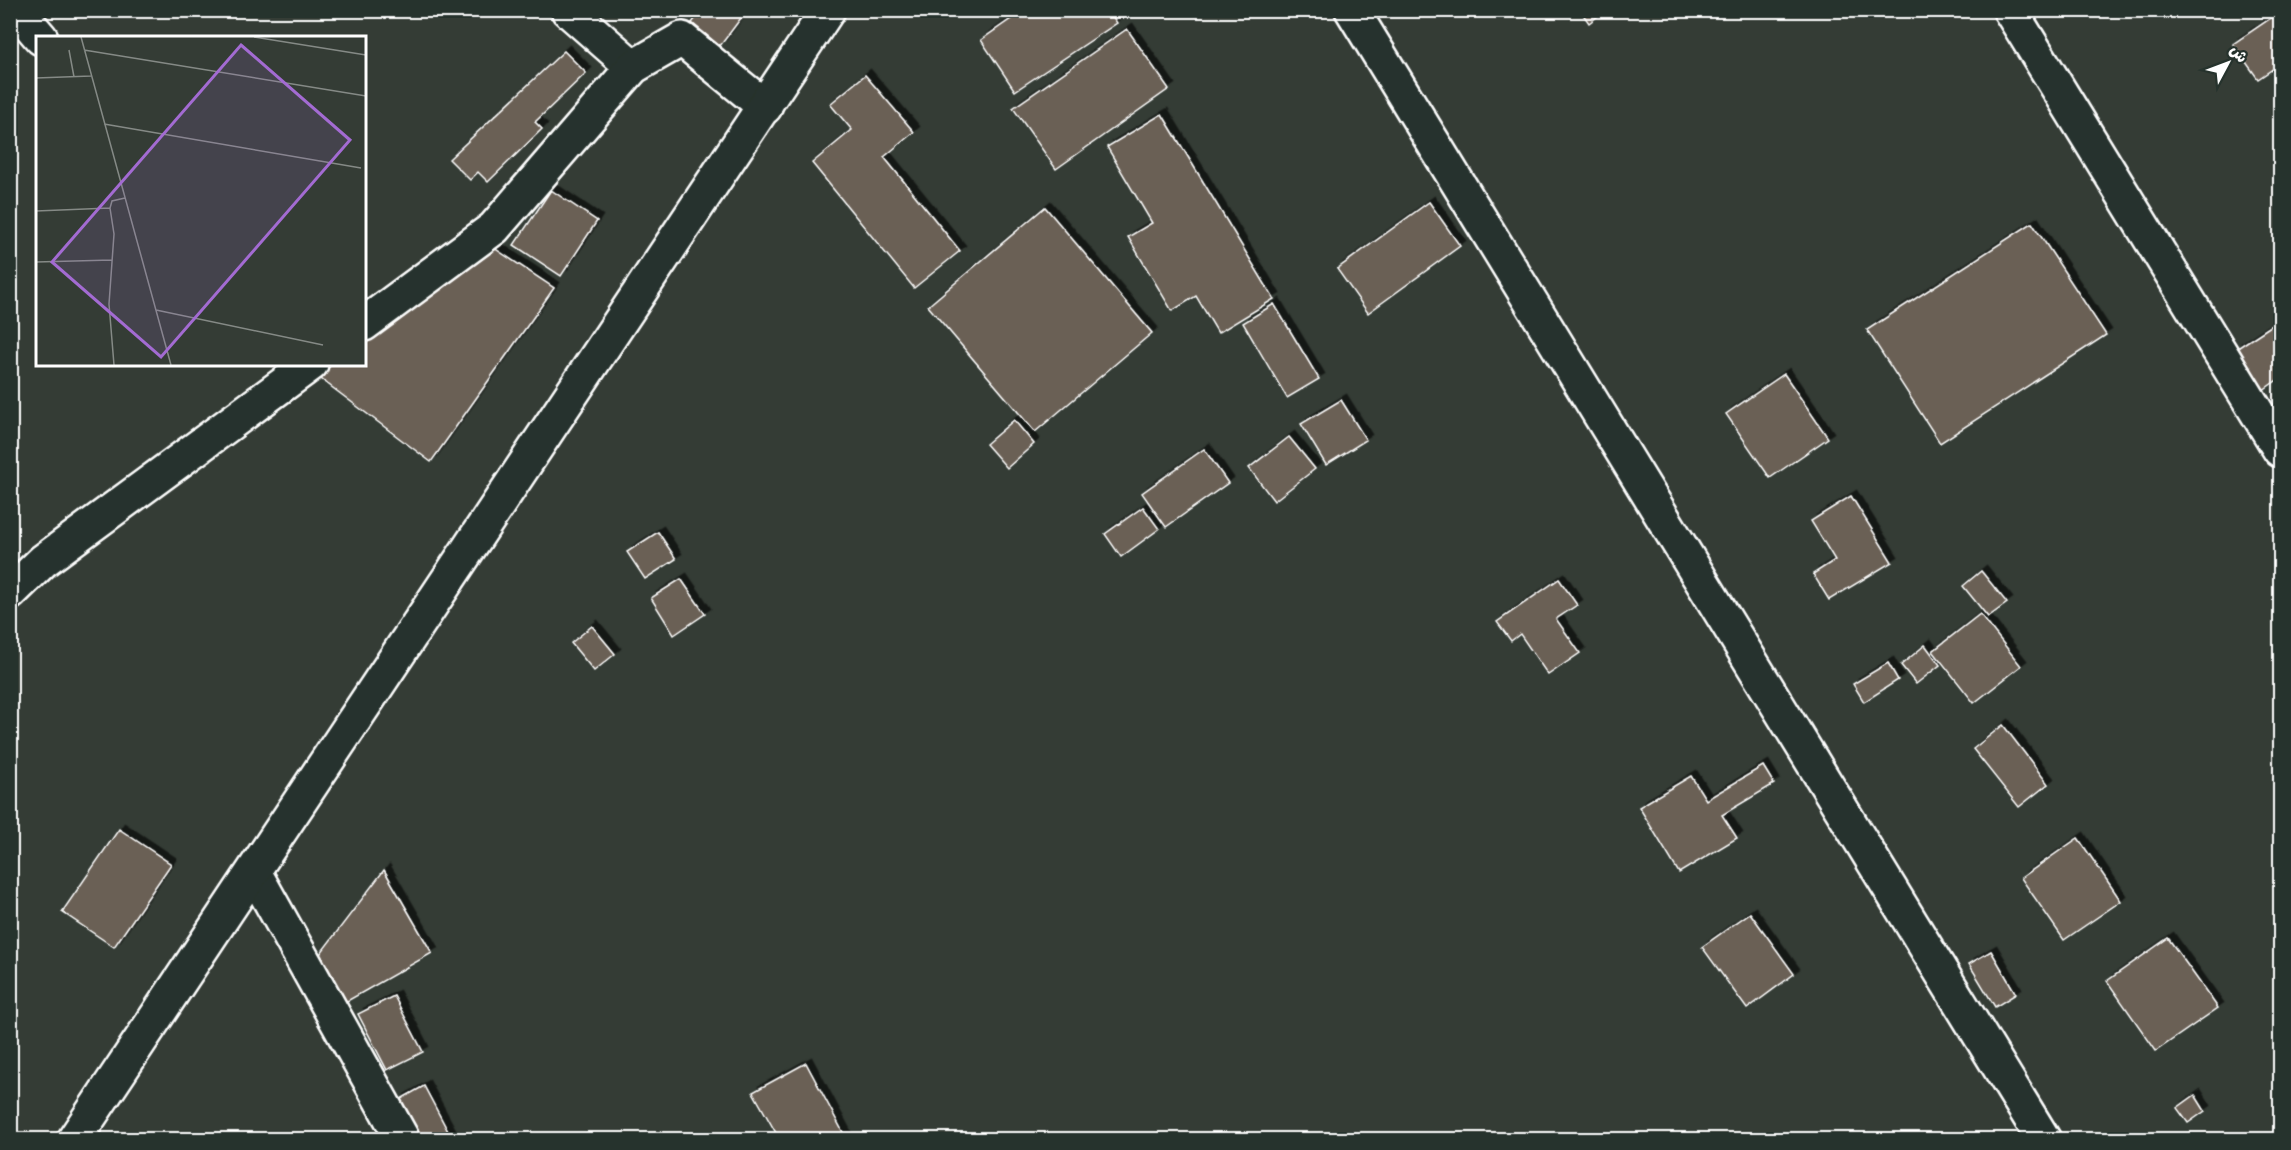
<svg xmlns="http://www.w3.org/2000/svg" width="2291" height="1150" font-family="Itim,'Playpen Sans Arabic',sans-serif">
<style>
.building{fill:#6b6055;stroke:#fff;stroke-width:1.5;filter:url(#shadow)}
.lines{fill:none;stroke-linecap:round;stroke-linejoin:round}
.street-casing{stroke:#fff;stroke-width:38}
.secondary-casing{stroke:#fff;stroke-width:38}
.street{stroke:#26332d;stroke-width:33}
.secondary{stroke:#26332d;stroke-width:33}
.inset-road{fill:none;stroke:#858a86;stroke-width:1.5}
.view{fill:#a36bd2;fill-opacity:0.15;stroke:#a36bd2;stroke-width:3}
.inset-edge{fill:none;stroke:#fff;stroke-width:3}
</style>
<defs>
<filter id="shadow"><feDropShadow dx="5.5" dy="-5.5" stdDeviation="0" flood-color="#0009"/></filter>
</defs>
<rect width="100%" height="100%" fill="#343c35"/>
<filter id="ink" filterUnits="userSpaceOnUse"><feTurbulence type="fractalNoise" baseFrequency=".0167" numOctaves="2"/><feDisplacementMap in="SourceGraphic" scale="12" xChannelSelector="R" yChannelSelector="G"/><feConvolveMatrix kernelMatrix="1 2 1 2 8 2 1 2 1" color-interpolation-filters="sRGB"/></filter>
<g filter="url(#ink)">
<!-- building -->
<g class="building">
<path d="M702,10H747L720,46L692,23Z"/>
<path d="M1024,10H1108L1117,23L1015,91L981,40Z"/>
<path d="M1580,10H1606L1589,23Z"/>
<path d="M2280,12V64L2258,79L2233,44Z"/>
<path d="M1127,29L1169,89L1056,169L1013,108Z"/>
<path d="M564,51L586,73L535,122L542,129L488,182L478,172L470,180L449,159Z"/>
<path d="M865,75L914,132L884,157L960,251L914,288L812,163L852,130L830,104Z"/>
<path d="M1162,114L1274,299L1218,333L1196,296L1172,311L1128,237L1152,223L1107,147Z"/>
<path d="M551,190L597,221L561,276L514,245Z"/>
<path d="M1429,202L1460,246L1368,313L1337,269Z"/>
<path d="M1045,207L1152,333L1035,432L928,306Z"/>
<path d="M2032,223L2106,335L1940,443L1867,330Z"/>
<path d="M494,248L554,288L431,462L317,376L333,364H364V341Z"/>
<path d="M1274,304L1319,379L1287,398L1243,323Z"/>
<path d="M2280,320V378L2263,390L2236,349Z"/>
<path d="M1784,374L1828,438L1770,478L1726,414Z"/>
<path d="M1341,400L1366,440L1326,465L1301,424Z"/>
<path d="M1014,420L1034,444L1007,468L986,444Z"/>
<path d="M1289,437L1315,469L1274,501L1249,468Z"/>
<path d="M1204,449L1228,483L1166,527L1142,493Z"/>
<path d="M1851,496L1892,562L1829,600L1813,574L1835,560L1811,521Z"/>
<path d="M1143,507L1159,529L1121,557L1105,534Z"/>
<path d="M658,532L676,559L645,579L627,552Z"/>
<path d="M1981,571L2007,603L1988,617L1963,586Z"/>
<path d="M681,579L705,614L674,635L651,598Z"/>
<path d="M1559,579L1577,605L1556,619L1580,653L1548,675L1520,634L1511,641L1497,622Z"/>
<path d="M1980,614L2021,666L1974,703L1933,651Z"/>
<path d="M592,626L615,654L594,671L571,643Z"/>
<path d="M1925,645L1940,665L1916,684L1901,665Z"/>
<path d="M1888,663L1898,680L1864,702L1853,684Z"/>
<path d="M2003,725L2048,784L2019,807L1973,749Z"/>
<path d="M1763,766L1774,784L1722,815L1737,838L1679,873L1639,807L1691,776L1706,800Z"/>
<path d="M119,829L171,864L114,947L62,912Z"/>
<path d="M2078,838L2121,901L2064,940L2021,878Z"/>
<path d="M384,870L432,953L342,1004L317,958Z"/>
<path d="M1750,913L1794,974L1747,1009L1702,947Z"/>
<path d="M2168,938L2218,1008L2156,1051L2107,981Z"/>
<path d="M1991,951L2016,994L1995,1007L1969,964Z"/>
<path d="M394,996L423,1052L387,1070L358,1014Z"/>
<path d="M806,1063L847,1140H780L753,1092Z"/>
<path d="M424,1086L451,1137L447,1140H420L399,1100Z"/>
<path d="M2195,1095L2205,1111L2188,1123L2177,1108Z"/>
</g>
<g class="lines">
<defs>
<g id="street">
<path d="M17,10L41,38"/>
<path d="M568,10L633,67"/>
<path d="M1352,10L2044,1140"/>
<path d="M2010,10L2280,450"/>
<path d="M364,324L494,228L633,67L682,39L765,107"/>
<path d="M10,593L43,561L311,364"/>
<path d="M254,872L403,1140"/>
</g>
<path id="secondary" d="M74,1140L828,10"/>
</defs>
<!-- street casing -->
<use href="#street" class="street-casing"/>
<!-- secondary casing -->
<use href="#secondary" class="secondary-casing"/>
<!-- street -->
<use href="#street" class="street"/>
<!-- secondary -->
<use href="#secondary" class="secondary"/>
</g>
</g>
<!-- overview -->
<g transform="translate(36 36)">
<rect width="330" height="330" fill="#343c35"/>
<path class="inset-road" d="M45,1L135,329M218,1L330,19M33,14L38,41M48,14L330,60M0,42L55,40M68,88L325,132M0,175L74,172M0,226L76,224M120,274L287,309M78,329L73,268L78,198L74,172L76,165L89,162"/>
<path class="view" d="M205,9L314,104L125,321L16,226Z"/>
<rect width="330" height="330" class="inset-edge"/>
</g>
<!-- margin -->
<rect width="2291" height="1150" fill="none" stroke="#26332d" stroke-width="36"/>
<rect x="18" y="18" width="2255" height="1114" fill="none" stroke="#fff" stroke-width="2" filter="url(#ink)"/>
<!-- north arrow -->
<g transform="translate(2228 63) rotate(49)" stroke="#26332d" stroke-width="4.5" paint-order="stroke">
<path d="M0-4.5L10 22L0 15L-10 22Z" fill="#ffffff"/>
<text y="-9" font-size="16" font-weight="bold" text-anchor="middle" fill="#ffffff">ش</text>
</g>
</svg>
